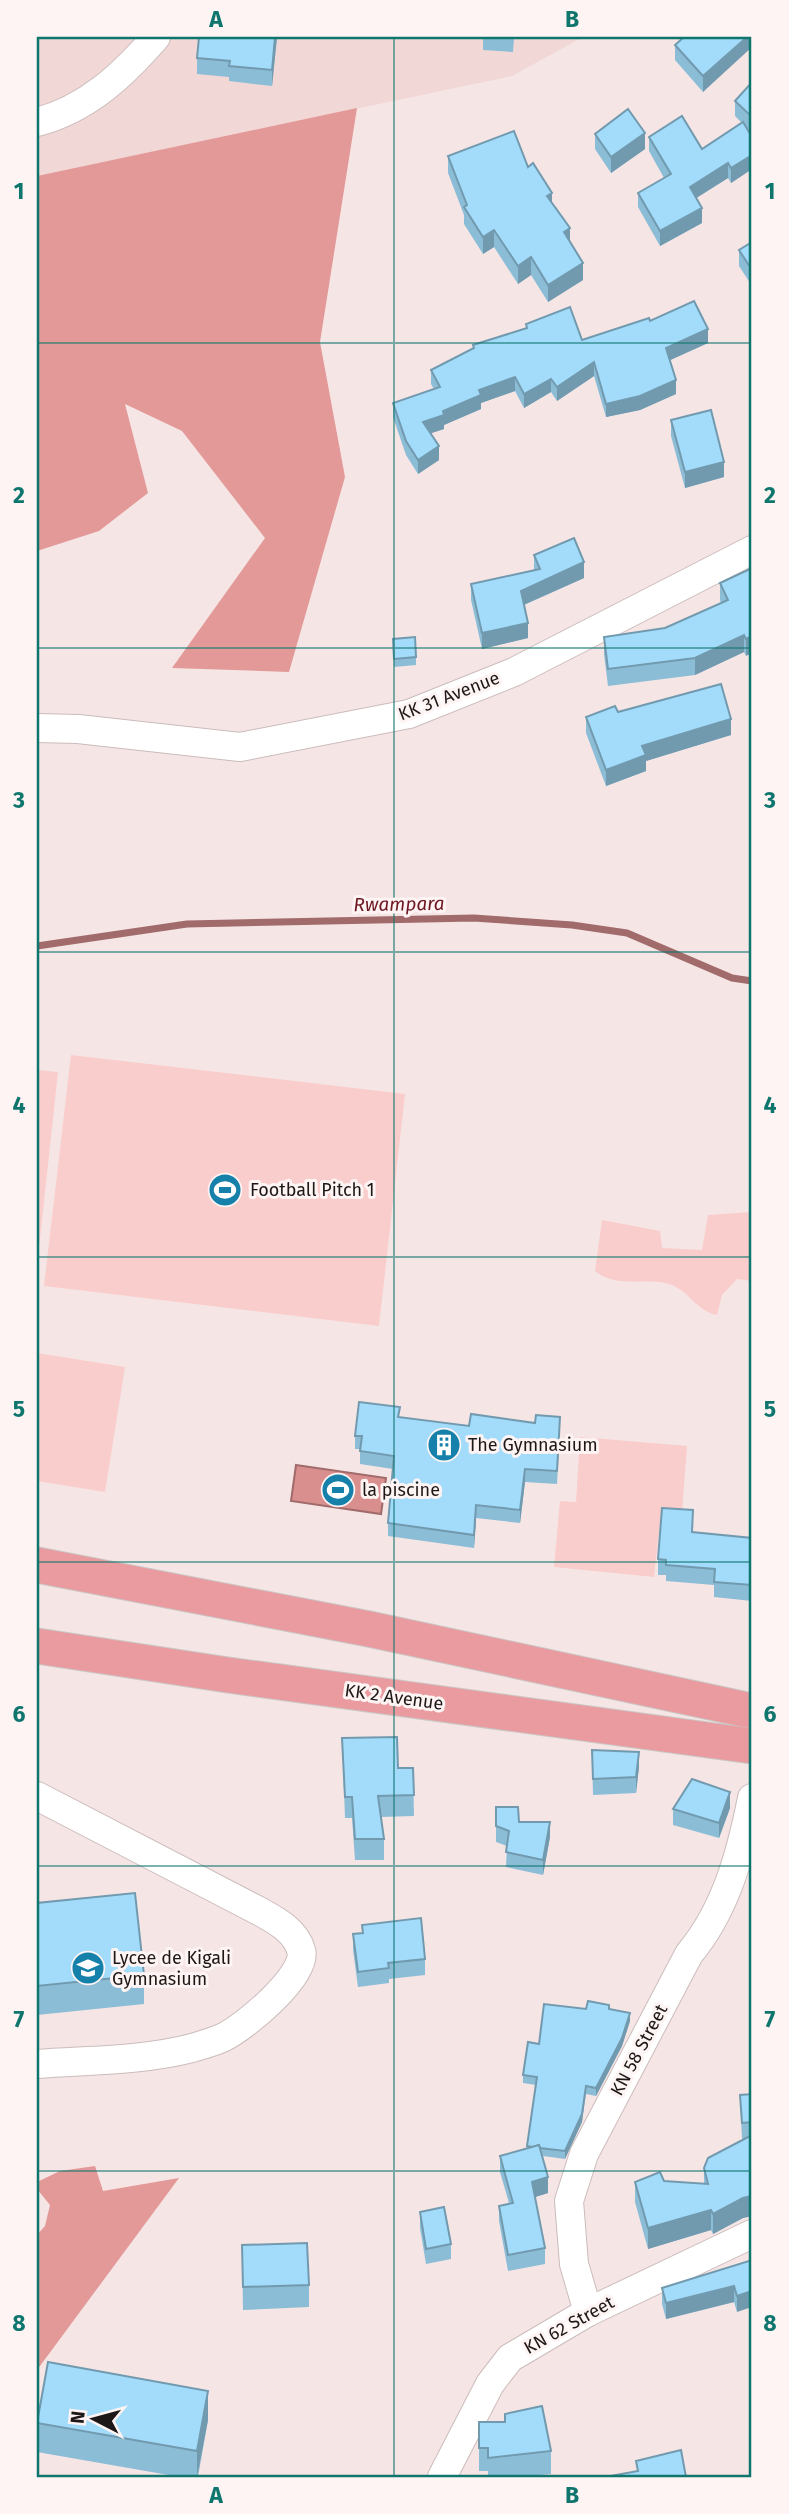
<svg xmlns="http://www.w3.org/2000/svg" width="789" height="2514" font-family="'Fira Sans',sans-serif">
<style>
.built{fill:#f1d8d7}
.green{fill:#f9cdcb}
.forest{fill:#e39998}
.water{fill:#d88f8e;stroke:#a06b6a;stroke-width:2}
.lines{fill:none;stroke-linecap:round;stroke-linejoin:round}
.stream{stroke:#a06b6a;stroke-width:7}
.minor-casing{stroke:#ccbcbc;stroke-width:30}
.major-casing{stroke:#c9c8c7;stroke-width:37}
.minor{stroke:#fff;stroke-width:28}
.major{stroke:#ea9b9f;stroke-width:35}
.wall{fill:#8cbdd7}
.shaded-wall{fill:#729aaf}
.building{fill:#a3dcfa;stroke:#729aaf;stroke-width:2}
.grid{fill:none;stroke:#0f766e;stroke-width:2;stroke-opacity:0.55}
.labels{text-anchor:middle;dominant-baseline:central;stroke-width:6;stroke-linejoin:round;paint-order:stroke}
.street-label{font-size:18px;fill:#1d1817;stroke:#fef4f4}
.poi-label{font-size:18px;fill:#1d1817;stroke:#fef4f4;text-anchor:start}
.water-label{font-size:19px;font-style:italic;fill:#6d1720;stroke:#fef4f4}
.neatline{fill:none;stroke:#0f766e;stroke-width:2.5}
.grid-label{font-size:23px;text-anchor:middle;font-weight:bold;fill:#0f766e}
</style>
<rect width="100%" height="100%" fill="#f6e5e5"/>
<!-- built -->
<path class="built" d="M37,37H583L512,76L37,176Z"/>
<!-- green -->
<g class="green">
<path d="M71,1055L405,1094L379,1326L44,1286Z"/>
<path d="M37,1070L58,1072L37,1266Z"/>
<path d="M752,1212V1281L737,1279L722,1295L717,1315C698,1311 692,1296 676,1287C654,1274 619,1291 595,1271L602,1220L660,1231L662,1248L702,1250L708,1215Z"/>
<path d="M37,1353L125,1367L105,1492L37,1481Z"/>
<path d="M580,1437L687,1446L682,1513L661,1512L654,1577L554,1567L560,1501L576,1502Z"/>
</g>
<!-- forest -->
<g class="forest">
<path d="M357,108L320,342L345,477L289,672L172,668L265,538L182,431L125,404L148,493L99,531L37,551V176Z"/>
<path d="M95,2166L103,2191L179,2178L37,2370V2235L45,2226L50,2205L37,2189V2182L60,2171Z"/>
</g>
<!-- water -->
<path class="water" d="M296,1465L386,1478L381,1514L291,1501Z"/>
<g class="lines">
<!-- stream -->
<path class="stream" d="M37,946L187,924L474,918L572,925L627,933L732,978L752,981"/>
<defs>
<g id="minor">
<path d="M37,122C87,109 123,75 156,37"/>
<path d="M37,728L78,729L240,747L409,714L514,672L752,550"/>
<path d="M37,1796L259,1911C275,1920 295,1930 301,1950C309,1974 244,2028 222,2038C213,2042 202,2045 192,2048C142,2061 87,2060 37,2064"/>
<path d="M588,2312L574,2264L569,2201L584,2154L689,1954C726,1910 741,1853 752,1798"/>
<path d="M442,2477L490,2384L510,2358L588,2312L752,2234"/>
</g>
<g id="major">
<path d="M37,1565L369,1629L752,1711"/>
<path d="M37,1646L228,1675L752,1746"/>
</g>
</defs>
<!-- minor casing -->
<use href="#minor" class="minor-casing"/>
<!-- major casing -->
<use href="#major" class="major-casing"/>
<!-- minor -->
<use href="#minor" class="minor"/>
<!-- major -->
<use href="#major" class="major"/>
</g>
<!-- wall -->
<g class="wall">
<path d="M277,37L272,86L229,81V77L197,74V58Z"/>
<path d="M483,37H514L513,52L483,50Z"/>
<path d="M752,37L703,92L675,60V45Z"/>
<path d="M752,82V132L745,126L752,137V169L731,183L728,178L696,198L702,223L660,246L638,207V193L664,178L649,151V137L702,149L742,123L735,116V101Z"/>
<path d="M595,134L645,149L611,173L595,149Z"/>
<path d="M448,156L528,167L552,204L570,242L583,280L548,302L531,275L518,284L494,247L483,254L464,224V215L448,173Z"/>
<path d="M752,242V286L739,266V250Z"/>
<path d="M650,321L708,343L670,360L676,394L640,410L606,417L594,376L557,401L551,392L524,408L515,391L481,403V409L444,425V429L430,433L439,460L418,474L406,455L393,417V403L434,389L431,384V370L473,348V345L526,329V324L582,340Z"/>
<path d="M671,420L724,477L685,488L671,436Z"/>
<path d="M534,555L584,578L524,605L528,638L482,649L471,600V584L534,570Z"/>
<path d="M752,568L746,656L744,652L695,675L608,686L604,654V637L665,628L721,603L720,600V583Z"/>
<path d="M393,639L416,657V665L394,667Z"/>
<path d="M618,712L731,735L646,761V771L606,786L586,733V717Z"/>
<path d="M400,1417L469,1426L560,1430L557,1484L525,1482L520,1523L476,1518L474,1548L388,1536V1523L393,1469L360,1464V1449H355V1436Z"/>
<path d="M693,1526V1532L752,1538V1601L714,1597V1585L666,1581V1575H658V1559Z"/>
<path d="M342,1738L398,1768H413L414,1816L381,1817L384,1839V1860H355L352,1818H345Z"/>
<path d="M592,1750L639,1767L636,1793L593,1795Z"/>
<path d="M496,1807L519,1822L550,1837L543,1875L506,1867L507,1846L496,1842Z"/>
<path d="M730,1808L719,1838L673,1825V1809Z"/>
<path d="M37,1903L144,1975V2004L37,2015Z"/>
<path d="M362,1925L425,1959V1975L389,1979V1983L358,1987L353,1950V1934L362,1933Z"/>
<path d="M586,2009H609L630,2021L622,2046L596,2096L586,2094L582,2122L565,2159L543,2156L548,2193L535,2197L545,2248V2264L508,2271L499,2221V2206L509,2203L500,2172V2156L527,2148L536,2085L523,2083V2075L539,2044Z"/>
<path d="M752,2094V2216L743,2218L713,2234L711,2230L648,2249L635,2202V2182L664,2181L704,2184V2168L746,2138L742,2139L740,2095Z"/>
<path d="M420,2212L451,2244V2259L426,2264L420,2228Z"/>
<path d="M242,2245L309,2285V2307L243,2310Z"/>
<path d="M752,2260L737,2312L734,2302L666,2319L662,2304V2288Z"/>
<path d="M208,2420L198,2477H180L37,2452V2423Z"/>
<path d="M479,2422L551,2451V2474L520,2477H488V2471H479Z"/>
</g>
<!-- shaded-wall -->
<g class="shaded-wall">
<path d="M275,37H277L272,86V70Z"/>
<path d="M747,37H752V47L703,92V76Z"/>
<path d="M645,133V149L611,173V157Z"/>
<path d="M752,155V169L731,183V168Z"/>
<path d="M728,163V178L690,202V187Z"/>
<path d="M552,193V210L547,196Z"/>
<path d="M702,208V223L660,246V231Z"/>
<path d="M570,228V246L564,232Z"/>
<path d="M494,230V247L483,254V237Z"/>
<path d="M531,257V275L518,284V266Z"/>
<path d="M583,263V280L548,302V285Z"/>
<path d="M708,329V343L666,362V348Z"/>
<path d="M594,362V376L557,401V387Z"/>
<path d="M515,377V391L481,403V409L444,425V429L423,436V422L479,390Z"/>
<path d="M551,379V392L524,408V394Z"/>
<path d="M676,380V394L640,410L606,417V404Z"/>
<path d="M439,446V460L418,474V460Z"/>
<path d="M724,462V477L685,488V472Z"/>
<path d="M584,562V578L521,606V591Z"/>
<path d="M528,623V638L482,649V633Z"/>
<path d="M744,635V652L695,675V658Z"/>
<path d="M752,636V653L746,656V639Z"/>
<path d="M731,719V735L646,761V771L606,786V770L642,746Z"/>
<path d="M525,1469V1482L520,1523V1510Z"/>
<path d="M476,1505V1518L474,1548V1535Z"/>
<path d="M639,1752V1767L636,1793V1777Z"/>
<path d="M730,1792V1808L719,1838V1823Z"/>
<path d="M550,1822V1837L543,1875V1860Z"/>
<path d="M630,2013V2021L622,2046L596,2096V2088Z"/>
<path d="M586,2086L582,2122L565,2159V2151Z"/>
<path d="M548,2177V2193L532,2198V2182Z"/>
<path d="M752,2196V2216L743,2218L713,2234V2214L743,2198Z"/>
<path d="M711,2210V2230L648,2249V2228Z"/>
<path d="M734,2286V2302L666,2319V2303Z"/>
<path d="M752,2291V2307L737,2312V2296Z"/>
<path d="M208,2391V2420L197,2477V2451Z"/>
</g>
<!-- building -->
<g class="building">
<path d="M199,37H275L272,70L229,66L230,61L197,58Z"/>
<path d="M684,37H747L703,76L675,45Z"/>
<path d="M752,82V117L735,101Z"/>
<path d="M628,109L645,133L611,157L595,134Z"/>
<path d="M682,116L702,149L743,122L752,137V155L731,168L728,163L690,187L702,208L660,231L638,193L671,174L649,137Z"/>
<path d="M514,131L528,167L533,163L552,193L547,196L570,228L564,232L583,263L548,285L531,257L518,266L494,230L483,237L464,207L467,205L448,156Z"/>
<path d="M752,242V270L739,250Z"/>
<path d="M694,301L708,329L666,348L676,380L640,396L606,404L594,362L557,387L551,379L524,394L515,377L479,390L481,395L443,411L444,415L423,422L439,446L418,460L406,441L393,403L440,387L431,370L474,348L473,345L527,328L526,324L570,307L582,340L649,318L650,321Z"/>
<path d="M711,410L724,462L685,472L671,420Z"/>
<path d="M574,538L584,562L521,591L528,623L482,633L471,584L540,569L534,555Z"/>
<path d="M752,568V636L746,639L744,635L695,658L608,669L604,637L665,628L728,600L720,583Z"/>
<path d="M415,637L416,657L394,659L393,639Z"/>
<path d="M721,684L731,719L642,746L646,755L606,770L586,717L615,706L618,712Z"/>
<path d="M359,1402L400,1407L398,1417L469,1426L471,1414L535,1423L536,1415L560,1417L557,1471L525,1469L520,1510L476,1505L474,1535L388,1523L394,1456L360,1451L362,1436H355Z"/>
<path d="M662,1508L693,1510L692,1532L752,1538V1585L714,1582L715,1569L666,1565V1560L658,1559Z"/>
<path d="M397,1737L398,1768H413L414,1795L378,1796L384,1839H355L352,1797H345L342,1738Z"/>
<path d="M592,1750L639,1752L636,1777L593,1779Z"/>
<path d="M692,1779L730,1792L719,1823L673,1809Z"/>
<path d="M496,1807H518L519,1822H550L543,1860L506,1852L509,1831L496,1826Z"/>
<path d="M135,1893L144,1975L37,1986V1903Z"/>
<path d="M421,1918L425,1959L388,1963L389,1968L358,1972L353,1934L363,1933L362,1925Z"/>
<path d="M588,2001L609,2005V2009L630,2013L622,2038L596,2088L586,2086L582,2114L565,2151L540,2148L539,2145L533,2147L527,2146L537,2077L523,2075L528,2042L539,2044L544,2004L586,2009Z"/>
<path d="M752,2094V2122L742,2123L740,2095Z"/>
<path d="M752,2135V2196L743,2198L713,2214L711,2210L648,2228L635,2182L660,2172L664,2181L708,2184L704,2168L708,2158Z"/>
<path d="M539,2145L548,2177L532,2182L545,2248L508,2255L499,2206L513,2203L500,2156Z"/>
<path d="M444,2207L451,2244L426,2249L420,2212Z"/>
<path d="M307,2243L309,2285L243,2287L242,2245Z"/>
<path d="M752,2260V2291L737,2296L734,2286L666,2303L662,2288Z"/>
<path d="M48,2362L208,2391L197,2451L37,2423Z"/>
<path d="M542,2406L551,2451L488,2458V2448H479V2422H505V2414Z"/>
<path d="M681,2450L686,2477H605L638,2471L636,2461Z"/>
</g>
<!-- grid -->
<path class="grid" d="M394,37V2477M37,343H752M37,648H752M37,952H752M37,1257H752M37,1562H752M37,1866H752M37,2171H752"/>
<!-- icons -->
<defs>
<symbol id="stadium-disc" viewBox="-11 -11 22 22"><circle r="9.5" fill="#1580a9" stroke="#fef4f4"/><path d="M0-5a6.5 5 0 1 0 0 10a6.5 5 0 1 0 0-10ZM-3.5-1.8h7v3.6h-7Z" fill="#fff"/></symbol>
<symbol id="building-disc" viewBox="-11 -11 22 22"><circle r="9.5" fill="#1580a9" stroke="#fef4f4"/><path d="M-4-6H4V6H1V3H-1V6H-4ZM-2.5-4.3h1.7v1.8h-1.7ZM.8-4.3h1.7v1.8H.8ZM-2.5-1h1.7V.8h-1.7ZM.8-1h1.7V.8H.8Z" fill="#fff"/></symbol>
<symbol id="school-disc" viewBox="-11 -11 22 22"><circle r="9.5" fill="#1580a9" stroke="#fef4f4"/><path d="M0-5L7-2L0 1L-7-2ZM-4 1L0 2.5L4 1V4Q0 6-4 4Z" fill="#fff"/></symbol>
</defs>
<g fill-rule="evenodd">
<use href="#stadium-disc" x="206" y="1171" width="38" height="38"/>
<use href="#building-disc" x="425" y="1426" width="38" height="38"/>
<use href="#stadium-disc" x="319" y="1471" width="38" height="38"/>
<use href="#school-disc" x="69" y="1949" width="38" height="38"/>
</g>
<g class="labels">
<!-- street labels -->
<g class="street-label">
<text transform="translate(449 696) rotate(-21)">KK 31 Avenue</text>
<text transform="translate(394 1697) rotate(8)">KK 2 Avenue</text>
<text transform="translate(639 2050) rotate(-62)">KN 58 Street</text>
<text transform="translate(569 2325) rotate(-29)">KN 62 Street</text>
</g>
<!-- poi labels -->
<g class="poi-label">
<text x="250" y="1190">Football Pitch 1</text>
<text x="468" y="1445">The Gymnasium</text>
<text x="362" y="1490">la piscine</text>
<text x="112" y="1958">Lycee de Kigali<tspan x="112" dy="21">Gymnasium</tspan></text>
</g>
<!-- water labels -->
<g class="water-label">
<text transform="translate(399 904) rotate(-1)">Rwampara</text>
</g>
</g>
<!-- border -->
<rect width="789" height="2514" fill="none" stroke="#fef4f4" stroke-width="77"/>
<!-- north arrow -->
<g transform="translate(94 2419) rotate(276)" stroke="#fef4f4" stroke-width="5" paint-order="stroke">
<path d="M0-5L12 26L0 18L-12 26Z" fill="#1d1817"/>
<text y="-10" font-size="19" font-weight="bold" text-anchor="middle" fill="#1d1817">N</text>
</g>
<rect x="38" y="38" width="712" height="2438" class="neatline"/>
<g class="grid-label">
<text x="216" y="27">A</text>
<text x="572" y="27">B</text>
<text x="19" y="199">1</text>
<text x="770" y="199">1</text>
<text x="19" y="503">2</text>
<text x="770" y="503">2</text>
<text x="19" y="808">3</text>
<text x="770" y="808">3</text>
<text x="19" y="1113">4</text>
<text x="770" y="1113">4</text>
<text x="19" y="1417">5</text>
<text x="770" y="1417">5</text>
<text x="19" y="1722">6</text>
<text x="770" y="1722">6</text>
<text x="19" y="2027">7</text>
<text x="770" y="2027">7</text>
<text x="19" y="2331">8</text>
<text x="770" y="2331">8</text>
<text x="216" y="2503">A</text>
<text x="572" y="2503">B</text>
</g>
</svg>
